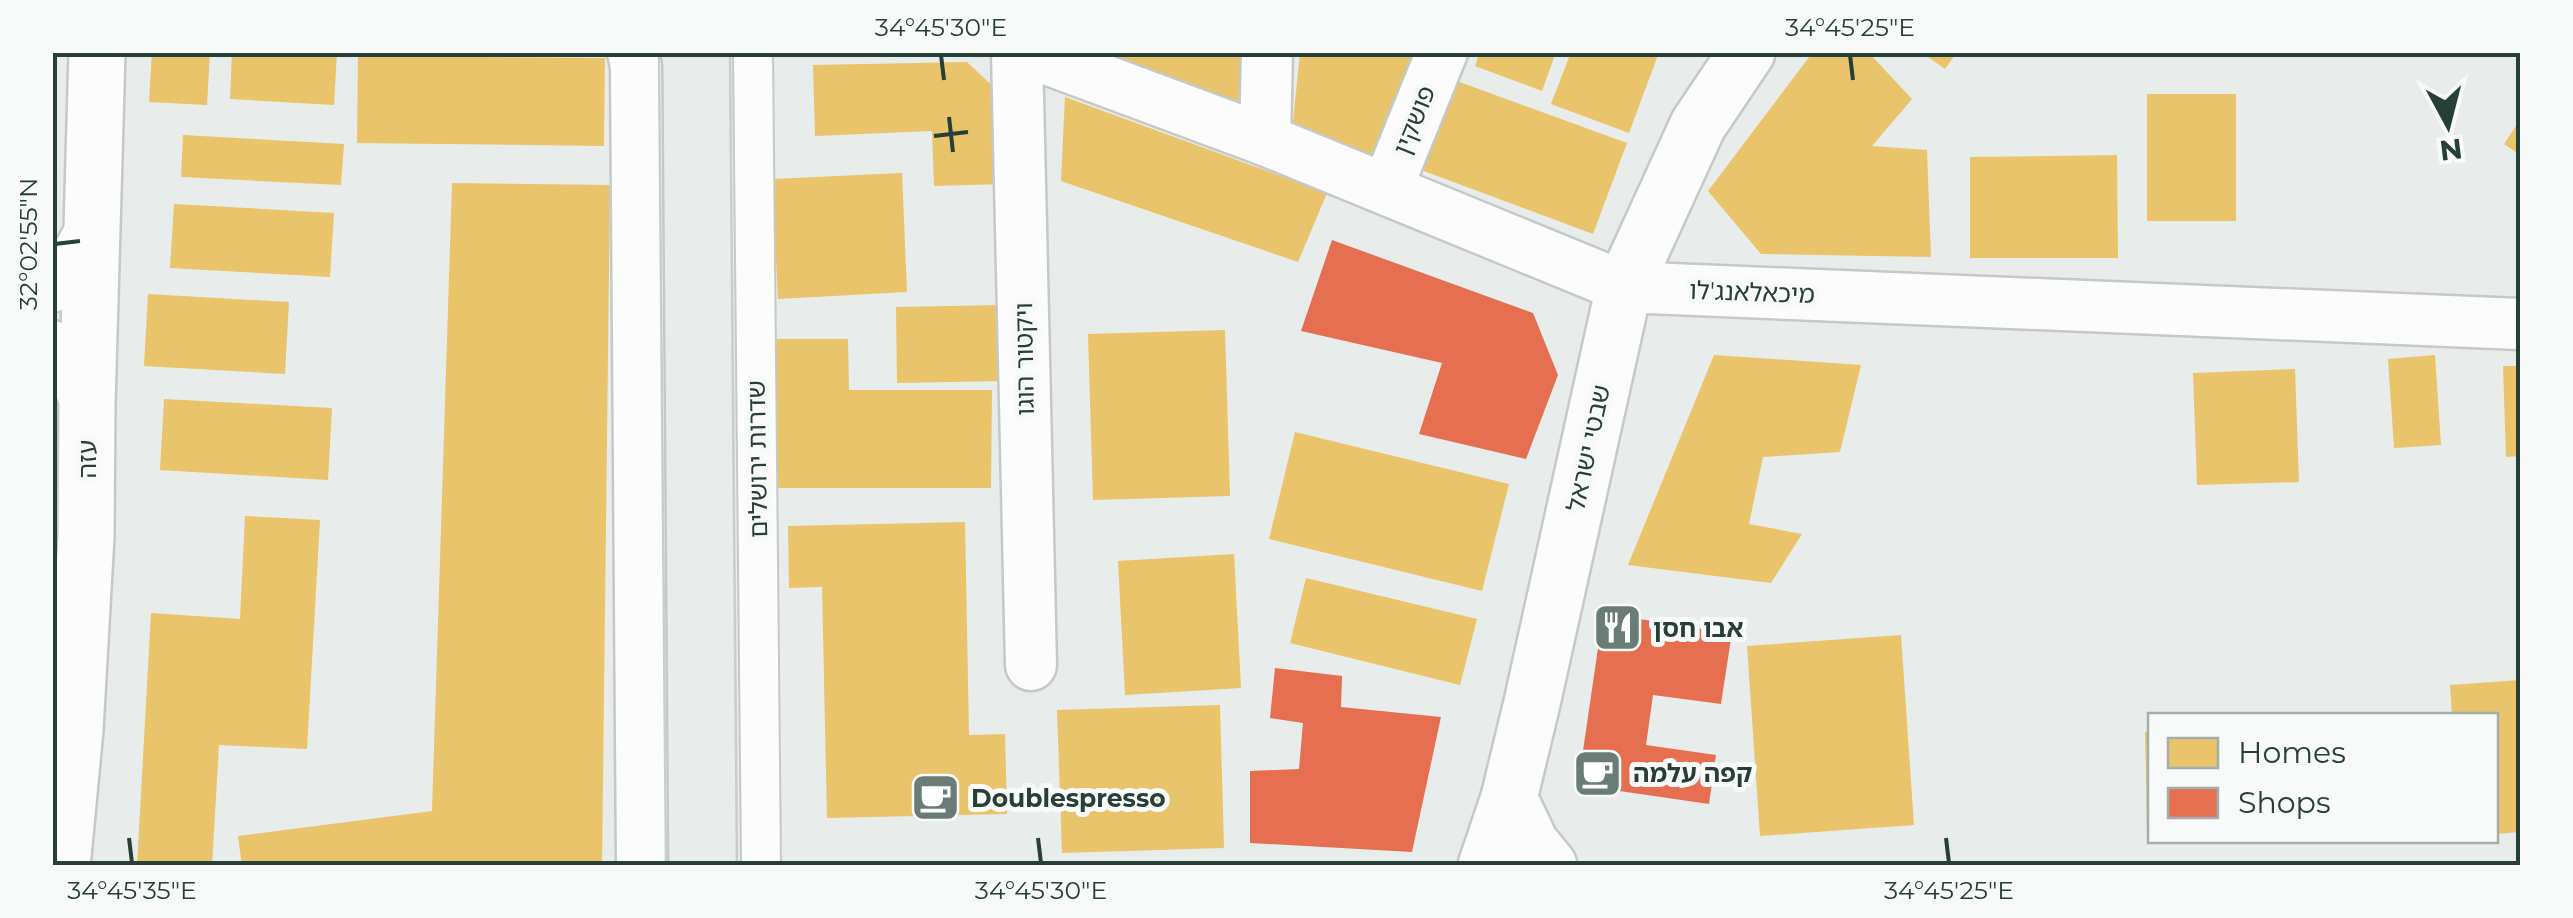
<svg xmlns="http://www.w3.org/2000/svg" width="2573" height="918" font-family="Montserrat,'Noto Sans Hebrew',sans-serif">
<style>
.homes{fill:#e9c46a}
.shops{fill:#e76f51}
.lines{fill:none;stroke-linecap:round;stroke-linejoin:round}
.pedestrian-casing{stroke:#c5c9c7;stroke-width:42}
.minor-casing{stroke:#c5c9c7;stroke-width:55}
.tertiary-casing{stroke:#c5c9c7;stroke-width:60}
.pedestrian{stroke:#fcfcfc;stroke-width:38}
.minor{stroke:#fcfcfc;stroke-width:50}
.tertiary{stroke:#fcfcfc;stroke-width:55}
.tram{stroke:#c9cdcb;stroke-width:2.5}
.ticks{fill:none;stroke:#263f38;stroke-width:4}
.labels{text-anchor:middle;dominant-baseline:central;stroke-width:10;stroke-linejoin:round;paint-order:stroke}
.street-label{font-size:25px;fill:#263f38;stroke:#f7faf9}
.poi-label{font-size:25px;font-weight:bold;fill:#263f38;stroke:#f7faf9;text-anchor:start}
.neatline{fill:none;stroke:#263f38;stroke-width:4}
.ticks-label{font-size:25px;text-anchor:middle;fill:#263f38}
</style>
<rect width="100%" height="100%" fill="#e8ecea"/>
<!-- homes -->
<g class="homes">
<path d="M152,52H210L207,105L149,102Z"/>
<path d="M232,52H337L334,105L230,99Z"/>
<path d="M1101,52H1246V104L1101,53Z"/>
<path d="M1300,52H1417L1381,159L1293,122Z"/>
<path d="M1480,52H1556L1542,91L1475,66Z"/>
<path d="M1571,52H1651L1658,55L1629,133L1551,104Z"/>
<path d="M1813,52H1868L1912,99L1872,146L1927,150L1931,257L1761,254L1708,191Z"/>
<path d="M1921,52H1957L1945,69Z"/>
<path d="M358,56L605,58L604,146L357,143Z"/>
<path d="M967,62L999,92L1005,184L934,186L932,131L815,136L813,65Z"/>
<path d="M1454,80L1627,143L1593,234L1421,170Z"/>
<rect x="2147" y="94" width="89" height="127"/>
<path d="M1065,97L1327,193L1298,262L1061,181Z"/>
<path d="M2520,120V155L2504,144Z"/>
<path d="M183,135L344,144L341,185L181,177Z"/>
<path d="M2117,155L2118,258H1970V157Z"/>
<path d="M902,173L907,292L778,299L772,179Z"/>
<path d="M452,183L610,185L602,866H242L238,836L432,811Z"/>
<path d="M174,204L334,213L330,277L170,268Z"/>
<path d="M148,294L289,302L285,374L144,366Z"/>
<path d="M1002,305L1003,381L897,383L896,307Z"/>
<path d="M1225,330L1230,496L1093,500L1088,334Z"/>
<path d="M776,339H848L849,390H992L991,488H775Z"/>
<path d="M1714,355L1861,365L1840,452L1763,457L1749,524L1802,534L1771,583L1628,565Z"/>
<path d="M2435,355L2441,445L2394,448L2388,359Z"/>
<path d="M2503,366H2520V456L2506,457Z"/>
<path d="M2295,369L2299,482L2197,485L2193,373Z"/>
<path d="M164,399L332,408L328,480L160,470Z"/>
<path d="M1295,432L1509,484L1482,591L1269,539Z"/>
<path d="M245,516L320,520L307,749L219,745L212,866H137L151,613L240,619Z"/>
<path d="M965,522L969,735L1005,734L1007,814L827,818L822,587L789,588L788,526Z"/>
<path d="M1234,554L1241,688L1125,695L1118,561Z"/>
<path d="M1306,578L1477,619L1460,685L1290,643Z"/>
<path d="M1901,635L1914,825L1760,836L1747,646Z"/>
<path d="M2520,680V832L2496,834V716H2452L2450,685Z"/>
<path d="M1220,705L1224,848L1062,853L1057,710Z"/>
<path d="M2145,732H2150V827H2147Z"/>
</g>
<!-- shops -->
<g class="shops">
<path d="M1332,240L1533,313L1558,375L1526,459L1419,434L1442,363L1301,331Z"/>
<path d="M1603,614L1732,632L1721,704L1653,695L1646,745L1716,755L1709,804L1578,785Z"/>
<path d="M1275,668L1342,676L1341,707L1441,717L1412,852L1250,843V771L1299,769L1303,723L1270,718Z"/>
</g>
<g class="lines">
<defs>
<path id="pedestrian" d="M753,52L761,866"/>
<g id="minor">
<path d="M633,52L636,67L642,866"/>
<path d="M1017,52L1031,665"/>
<path d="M1028,52L1265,140L1624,287L2520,324"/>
<path d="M1265,140L1267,52"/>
<path d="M1387,188L1442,52"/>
<path d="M52,287L74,260L92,229"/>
<path d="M52,346L73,371L87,405"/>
</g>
<g id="tertiary">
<path d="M1509,798L1531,844L1549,866"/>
<path d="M62,866L75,730L86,536L87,405L97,52"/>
<path d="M1486,866L1509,798L1532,703L1624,287L1698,125L1747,52"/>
</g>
</defs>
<!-- pedestrian casing -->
<use href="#pedestrian" class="pedestrian-casing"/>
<!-- minor casing -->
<use href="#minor" class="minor-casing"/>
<!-- tertiary casing -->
<use href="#tertiary" class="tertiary-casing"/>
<!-- pedestrian -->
<use href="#pedestrian" class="pedestrian"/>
<!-- minor -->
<use href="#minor" class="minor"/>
<!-- tertiary -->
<use href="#tertiary" class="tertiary"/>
<!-- tram -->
<g class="tram">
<path d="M659,52L666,866"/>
<path d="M730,52L737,866"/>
</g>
</g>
<!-- ticks -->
<path class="ticks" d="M941,55L944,80M1850,55L1853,80M949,117L953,152M934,136L968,132M55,244L80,241M129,838L132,863M1038,838L1041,863M1946,838L1949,863"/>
<!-- icons -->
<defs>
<symbol id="restaurant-square" viewBox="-11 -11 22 22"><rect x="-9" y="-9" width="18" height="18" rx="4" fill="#6a7c76" stroke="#f7faf9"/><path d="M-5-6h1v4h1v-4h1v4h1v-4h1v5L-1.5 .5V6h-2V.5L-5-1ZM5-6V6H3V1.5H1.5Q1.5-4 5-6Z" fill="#fff"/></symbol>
<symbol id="cafe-square" viewBox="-11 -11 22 22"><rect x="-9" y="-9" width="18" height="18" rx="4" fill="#6a7c76" stroke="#f7faf9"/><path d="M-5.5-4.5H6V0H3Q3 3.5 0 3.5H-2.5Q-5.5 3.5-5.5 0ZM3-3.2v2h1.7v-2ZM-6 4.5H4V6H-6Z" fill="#fff"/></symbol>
</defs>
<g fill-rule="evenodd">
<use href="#restaurant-square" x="1590" y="600" width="55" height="55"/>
<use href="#cafe-square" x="1570" y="746" width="55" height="55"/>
<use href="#cafe-square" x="908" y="770" width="55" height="55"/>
</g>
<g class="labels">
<!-- street labels -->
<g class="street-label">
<text transform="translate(1414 120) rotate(-68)">פושקין</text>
<text transform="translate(1752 292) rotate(2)">מיכאלאנג'לו</text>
<text transform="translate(1024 359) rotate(-91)">ויקטור הוגו</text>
<text transform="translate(1588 448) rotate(-78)">שבטי ישראל</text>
<text transform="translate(87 459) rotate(-90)">עזה</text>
<text transform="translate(757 459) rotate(-91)">שדרות ירושלים</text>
</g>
<!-- poi labels -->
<g class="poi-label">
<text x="1653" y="628">אבו חסן</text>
<text x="1633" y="773">קפה עלמה</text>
<text x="971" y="798">Doublespresso</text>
</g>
</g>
<!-- border -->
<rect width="2573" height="918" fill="none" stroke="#f7faf9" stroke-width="110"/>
<!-- legend -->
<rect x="2148" y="713" width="350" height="130" fill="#f7faf9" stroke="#a3afac" stroke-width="2.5"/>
<rect x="2168" y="738" width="50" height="30" fill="#e9c46a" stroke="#a3afac" stroke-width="2.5"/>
<text x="2238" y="763" font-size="30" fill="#263f38">Homes</text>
<rect x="2168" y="788" width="50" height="30" fill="#e76f51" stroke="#a3afac" stroke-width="2.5"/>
<text x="2238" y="813" font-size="30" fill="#263f38">Shops</text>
<!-- north arrow -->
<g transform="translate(2448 125) rotate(173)" stroke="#f7faf9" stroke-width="8" paint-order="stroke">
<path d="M0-8L18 38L0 25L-18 38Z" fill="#263f38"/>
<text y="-15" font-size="28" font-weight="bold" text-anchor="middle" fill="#263f38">N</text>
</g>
<rect x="55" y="55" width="2463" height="808" class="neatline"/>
<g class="ticks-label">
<text x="941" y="36">34°45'30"E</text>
<text x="1850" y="36">34°45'25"E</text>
<text transform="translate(28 244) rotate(-90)" y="9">32°02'55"N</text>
<text x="132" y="899">34°45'35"E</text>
<text x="1041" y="899">34°45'30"E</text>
<text x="1949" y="899">34°45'25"E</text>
</g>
</svg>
